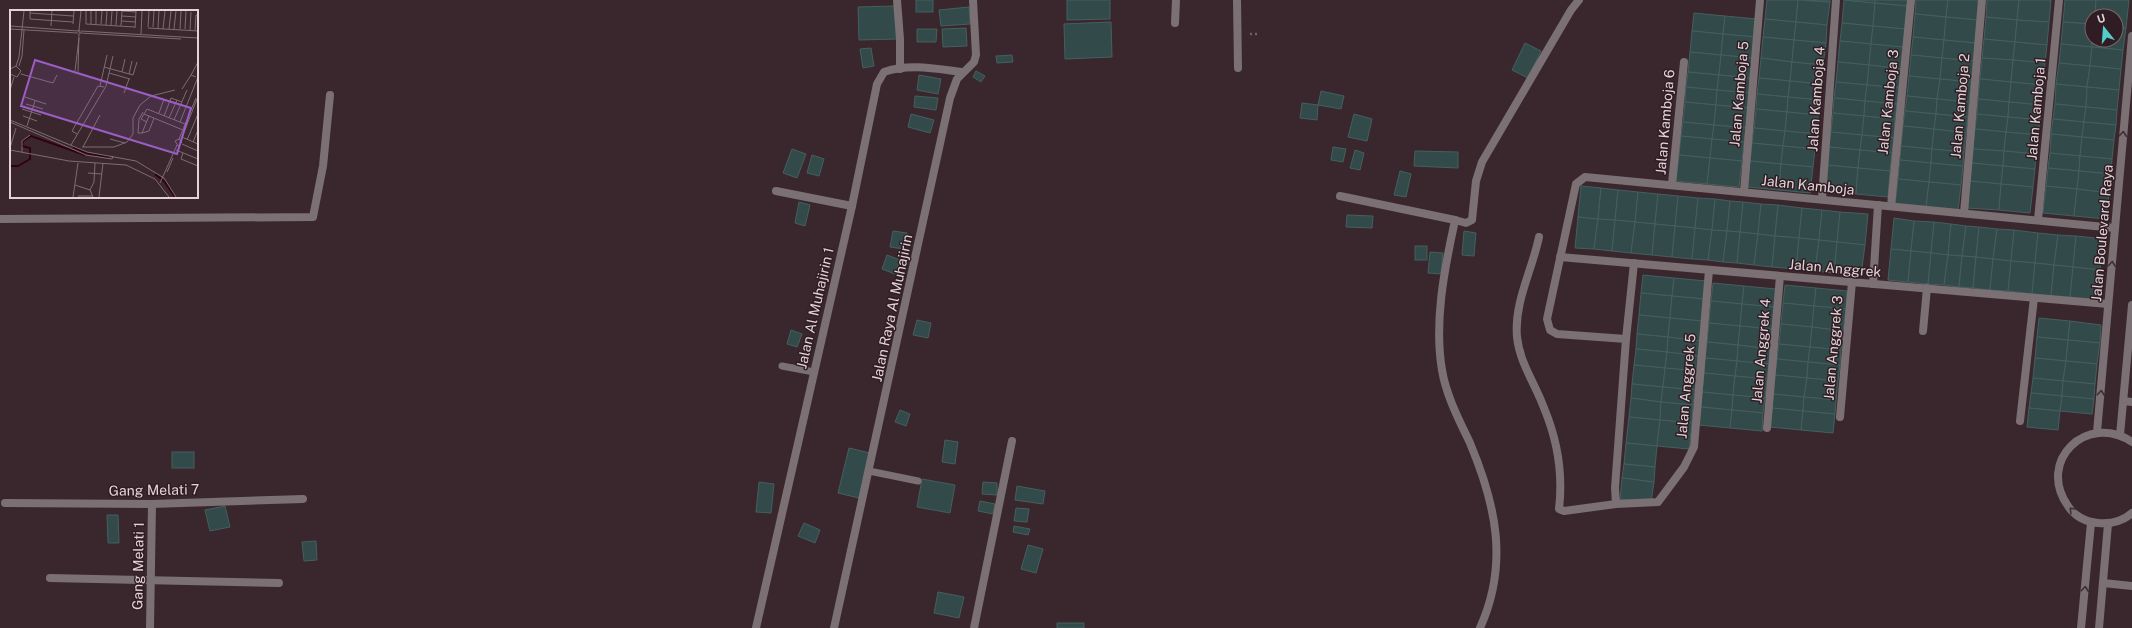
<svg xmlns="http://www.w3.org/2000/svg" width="2132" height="628" font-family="'Public Sans',sans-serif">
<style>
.building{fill:#324b4a;stroke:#455f5e}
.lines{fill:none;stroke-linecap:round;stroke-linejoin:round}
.path{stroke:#6f5e63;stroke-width:2.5;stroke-dasharray:2 3;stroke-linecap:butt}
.lane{stroke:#7b7073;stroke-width:7}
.street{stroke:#7b7073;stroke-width:8}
.oneway{stroke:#3f2e33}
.labels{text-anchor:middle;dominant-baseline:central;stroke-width:3;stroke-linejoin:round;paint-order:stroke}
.street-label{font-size:14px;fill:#e1d3d7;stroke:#301d23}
.inset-river{fill:none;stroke:#320015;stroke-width:2}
.inset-road{fill:none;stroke:#7d6c71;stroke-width:1}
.view{fill:#9a5ec6;fill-opacity:0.15;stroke:#9a5ec6;stroke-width:2}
.inset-edge{fill:none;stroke:#e1d3d7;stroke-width:2}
</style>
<rect width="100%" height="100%" fill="#3a272d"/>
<!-- building -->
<g class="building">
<rect x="916" y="0" width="17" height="12"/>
<path d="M1067,0H1110V19L1067,20Z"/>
<path d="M1767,0H1798L1796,22L1765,19Z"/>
<path d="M1798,0L1830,2L1827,25L1796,22Z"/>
<path d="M1806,0H1830V2Z"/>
<path d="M1844,0L1875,3L1873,26L1842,23Z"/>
<path d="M1845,0H1875V3Z"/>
<path d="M1875,0H1908L1907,6L1875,3Z"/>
<path d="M1916,0H1948L1946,17L1915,14Z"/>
<path d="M1948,0H1980L1978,20L1946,17Z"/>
<path d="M1987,0H2019L2017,20L1986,17Z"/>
<path d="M2019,0H2051L2049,22L2017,20Z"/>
<path d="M2065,0H2096L2095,16H2092V24L2063,22Z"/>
<path d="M2096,0H2129L2126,28L2116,27V16H2095Z"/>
<path d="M1875,3L1907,6L1905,29L1873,26Z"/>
<path d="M896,6L897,39L859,40L858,7Z"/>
<path d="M969,7L970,24L941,26L939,10Z"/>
<path d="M1694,13L1725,16L1723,34L1692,31Z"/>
<path d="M1915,14L1946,17L1944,40L1913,37Z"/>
<path d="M1725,16L1757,19L1755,37L1723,34Z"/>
<path d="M1946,17L1978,20L1975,43L1944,40Z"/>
<path d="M1986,17L2017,20L2015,42L1984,39Z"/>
<path d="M1765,19L1796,22L1794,40L1763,37Z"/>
<path d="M2017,20L2049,22L2047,45L2015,42Z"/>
<path d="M1111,22L1112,57L1065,59L1064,24Z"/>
<path d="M1796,22L1827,25L1826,43L1794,40Z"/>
<path d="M2063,22L2092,24V47L2061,44Z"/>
<path d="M1842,23L1873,26L1871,44L1840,41Z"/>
<path d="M1873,26L1905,29L1903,47L1871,44Z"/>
<path d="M2116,27L2126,28L2123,50L2092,47V40H2116Z"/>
<path d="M966,28L967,46L943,47L942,29Z"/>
<path d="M917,29H937L936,42H917Z"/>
<path d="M1692,31L1723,34L1721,55L1690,52Z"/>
<path d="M1723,34L1755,37L1753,58L1721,55Z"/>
<path d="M1763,37L1794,40L1792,62L1761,58Z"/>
<path d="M1913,37L1944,40L1942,58L1911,55Z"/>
<path d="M1984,39L2015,42L2013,60L1982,58Z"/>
<path d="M1794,40L1826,43L1823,65L1792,62Z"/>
<path d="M1944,40L1975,43L1974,61L1942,58Z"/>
<path d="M1840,41L1871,44L1869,65L1838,62Z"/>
<path d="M2015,42L2047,45L2045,63L2013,60Z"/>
<path d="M1525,43L1541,51L1528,78L1512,70Z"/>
<path d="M1871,44L1903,47L1901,69L1869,65Z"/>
<path d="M2061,44L2092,47L2090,66L2059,63Z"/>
<path d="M2092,47L2123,50L2121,69L2090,66Z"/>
<path d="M871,48L874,66L863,68L860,49Z"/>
<path d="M1690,52L1721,55L1719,75L1688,72Z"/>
<path d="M1012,55L1013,62L997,63L996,56Z"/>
<path d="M1721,55L1753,58L1750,78L1719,75Z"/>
<path d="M1911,55L1942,58L1940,79L1909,76Z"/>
<path d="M1761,58L1792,62L1790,81L1759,78Z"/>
<path d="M1942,58L1974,61L1971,82L1940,79Z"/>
<path d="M1982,58L2013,60L2011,82L1980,79Z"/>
<path d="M2013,60L2045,63L2043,85L2011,82Z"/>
<path d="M1792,62L1823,65L1822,84L1790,81Z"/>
<path d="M1838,62L1869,65L1867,85L1836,82Z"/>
<path d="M2059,63L2090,66L2087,87L2056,84Z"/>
<path d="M1869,65L1901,69L1899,88L1867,85Z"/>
<path d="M2090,66L2121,69L2119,90L2087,87Z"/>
<path d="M976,71L985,76L981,82L973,77Z"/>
<path d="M1688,72L1719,75L1717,90L1686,87Z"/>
<path d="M919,75L941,79L938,94L917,90Z"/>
<path d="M1719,75L1750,78L1749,93L1717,90Z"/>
<path d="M1909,76L1940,79L1937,99L1907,96Z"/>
<path d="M1759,78L1790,81L1788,97L1757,94Z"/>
<path d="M1940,79L1971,82L1969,102L1937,99Z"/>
<path d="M1980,79L2011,82L2009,102L1978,99Z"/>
<path d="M1790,81L1822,84L1820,100L1788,97Z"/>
<path d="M1836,82L1867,85L1865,101L1834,98Z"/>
<path d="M2011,82L2043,85L2041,105L2009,102Z"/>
<path d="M2056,84L2087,87L2086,107L2055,104Z"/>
<path d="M1867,85L1899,88L1897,104L1865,101Z"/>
<path d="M1686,87L1717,90L1716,105L1685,102Z"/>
<path d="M2087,87L2119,90L2117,110L2086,107Z"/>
<path d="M1717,90L1749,93L1748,108L1716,105Z"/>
<path d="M1321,91L1344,96L1341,109L1318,105Z"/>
<path d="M1757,94L1788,97L1787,112L1756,109Z"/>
<path d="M915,96L938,98L936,110L914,107Z"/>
<path d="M1907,96L1937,99L1936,114L1905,111Z"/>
<path d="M1788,97L1820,100L1818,115L1787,112Z"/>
<path d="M1834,98L1865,101L1864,116L1833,113Z"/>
<path d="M1937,99L1969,102L1968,117L1936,114Z"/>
<path d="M1978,99L2009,102L2008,117L1977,114Z"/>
<path d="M1865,101L1897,104L1895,119L1864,116Z"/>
<path d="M1685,102L1716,105L1714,125L1683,122Z"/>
<path d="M2009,102L2041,105L2040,120L2008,117Z"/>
<path d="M1302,103L1318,105L1317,120L1300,118Z"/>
<path d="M2055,104L2086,107L2084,122L2053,119Z"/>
<path d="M1716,105L1748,108L1746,128L1714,125Z"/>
<path d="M2086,107L2117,110L2116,125L2084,122Z"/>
<path d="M1756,109L1787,112L1785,131L1754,128Z"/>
<path d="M1905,111L1936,114L1934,129L1903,126Z"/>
<path d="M1787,112L1818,115L1817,134L1785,131Z"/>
<path d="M1833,113L1864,116L1862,135L1831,132Z"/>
<path d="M911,114L934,120L930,133L908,127Z"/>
<path d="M1354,114L1372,119L1367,141L1348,137Z"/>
<path d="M1936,114L1968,117L1966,133L1934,129Z"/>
<path d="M1977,114L2008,117L2006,132L1975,129Z"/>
<path d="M1864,116L1895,119L1894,138L1862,135Z"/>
<path d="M2008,117L2040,120L2038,135L2006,132Z"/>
<path d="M2053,119L2084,122L2082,137L2051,134Z"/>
<path d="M1683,122L1714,125L1712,139L1681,136Z"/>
<path d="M2084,122L2116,125L2114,140L2082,137Z"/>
<path d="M1714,125L1746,128L1744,142L1712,139Z"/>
<path d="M1903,126L1934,129L1932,149L1901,146Z"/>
<path d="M1754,128L1785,131L1783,146L1752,143Z"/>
<path d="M1934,129L1966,133L1964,152L1932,149Z"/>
<path d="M1975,129L2006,132L2004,151L1973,149Z"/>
<path d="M1785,131L1817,134L1815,149L1783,146Z"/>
<path d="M1831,132L1862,135L1860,150L1829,147Z"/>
<path d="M2006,132L2038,135L2036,154L2004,151Z"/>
<path d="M2051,134L2082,137L2080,156L2050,153Z"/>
<path d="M1862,135L1894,138L1892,153L1860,150Z"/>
<path d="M1681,136L1712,139L1710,158L1679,155Z"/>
<path d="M2082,137L2114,140L2112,159L2080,156Z"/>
<path d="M1712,139L1744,142L1742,161L1710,158Z"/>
<path d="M1752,143L1783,146L1781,164L1750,161Z"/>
<path d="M1783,146L1815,149L1813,167L1781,164Z"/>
<path d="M1901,146L1932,149L1931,163L1900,160Z"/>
<path d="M1333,147L1346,149L1343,162L1331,160Z"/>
<path d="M1829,147L1860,150L1858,168L1827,165Z"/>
<path d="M792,149L806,154L797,178L783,173Z"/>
<path d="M1932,149L1964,152L1963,166L1931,163Z"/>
<path d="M1973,149L2004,151L2003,166L1972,163Z"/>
<path d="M1355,150L1364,153L1360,170L1350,168Z"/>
<path d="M1860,150L1892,153L1890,171L1858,168Z"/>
<path d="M1415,151L1458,152V168L1414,166Z"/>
<path d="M2004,151L2036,154L2035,169L2003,166Z"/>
<path d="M2050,153L2080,156L2079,171L2048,168Z"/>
<path d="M812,155L824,159L819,176L807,173Z"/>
<path d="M1679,155L1710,158L1707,184L1676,181Z"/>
<path d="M2080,156L2112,159L2111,174L2079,171Z"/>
<path d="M1710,158L1742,161L1739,187L1707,184Z"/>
<path d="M1900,160L1931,163L1929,182L1898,179Z"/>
<path d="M1750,161L1781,164L1779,190L1747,187Z"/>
<path d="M1931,163L1963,166L1961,185L1929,182Z"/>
<path d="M1972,163L2003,166L2001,184L1970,181Z"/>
<path d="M1781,164L1813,167L1810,193L1779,190Z"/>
<path d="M1827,165L1858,168L1856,194L1825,191Z"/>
<path d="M2003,166L2035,169L2033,187L2001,184Z"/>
<path d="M1858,168L1890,171L1888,197L1856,194Z"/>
<path d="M2048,168L2079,171L2077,189L2046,186Z"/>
<path d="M1400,171L1411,174L1406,197L1394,195Z"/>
<path d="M2079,171L2111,174L2109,193L2077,189Z"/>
<path d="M1898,179L1929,182L1926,208L1895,205Z"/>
<path d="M1970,181L2001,184L1999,210L1967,208Z"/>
<path d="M1929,182L1961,185L1958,211L1926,208Z"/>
<path d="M2001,184L2033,187L2030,213L1999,210Z"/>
<path d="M1581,186L1601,188L1598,219L1578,217Z"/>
<path d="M2046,186L2077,189L2074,216L2043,213Z"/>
<path d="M1601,188L1618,190L1615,220L1598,219Z"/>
<path d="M2077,189L2109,193L2106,219L2074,216Z"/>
<path d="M1618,190L1638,192L1635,222L1615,220Z"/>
<path d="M1638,192L1658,194L1655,224L1635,222Z"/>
<path d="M1658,194L1678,196L1675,226L1655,224Z"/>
<path d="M1678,196L1698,198L1695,228L1675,226Z"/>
<path d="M1698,198L1715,199L1712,230L1695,228Z"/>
<path d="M1715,199L1730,201L1727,231L1712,230Z"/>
<path d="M1730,201L1743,202L1740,232L1727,231Z"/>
<path d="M799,202L810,205L805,226L795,223Z"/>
<path d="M1743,202L1761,204L1758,234L1740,232Z"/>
<path d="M1761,204L1778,205L1775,236L1758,234Z"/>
<path d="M1778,205L1802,208L1799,238L1775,236Z"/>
<path d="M1802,208L1822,210L1819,240L1799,238Z"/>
<path d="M1822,210L1840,212L1837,242L1819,240Z"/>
<path d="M1840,212L1868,214L1865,245L1837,242Z"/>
<path d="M1347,215L1373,216L1372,228L1346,227Z"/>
<path d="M1578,217L1598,219L1594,249L1575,248Z"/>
<path d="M1894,218L1914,221L1911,251L1891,249Z"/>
<path d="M1598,219L1615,220L1612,251L1594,249Z"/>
<path d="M1615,220L1635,222L1631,253L1612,251Z"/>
<path d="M1914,221L1934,222L1931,253L1911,251Z"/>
<path d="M1635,222L1655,224L1652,255L1631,253Z"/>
<path d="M1934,222L1951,224L1948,255L1931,253Z"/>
<path d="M1655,224L1675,226L1672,257L1652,255Z"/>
<path d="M1951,224L1966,226L1962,256L1948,255Z"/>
<path d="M1675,226L1695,228L1692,259L1672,257Z"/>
<path d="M1966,226L1979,227L1976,257L1962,256Z"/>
<path d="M1979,227L1997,229L1993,259L1976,257Z"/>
<path d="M1695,228L1712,230L1708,260L1692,259Z"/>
<path d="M1997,229L2014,230L2011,261L1993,259Z"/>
<path d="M1712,230L1727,231L1723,262L1708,260Z"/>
<path d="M2014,230L2038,233L2035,263L2011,261Z"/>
<path d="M893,231L907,233L904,249L890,247Z"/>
<path d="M1464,231L1476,233L1474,256L1462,255Z"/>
<path d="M1727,231L1740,232L1737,263L1723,262Z"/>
<path d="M1740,232L1758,234L1754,265L1737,263Z"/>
<path d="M2038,233L2058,235L2054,265L2035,263Z"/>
<path d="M1758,234L1775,236L1772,267L1754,265Z"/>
<path d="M2058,235L2076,236L2073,267L2054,265Z"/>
<path d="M1775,236L1799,238L1796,269L1772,267Z"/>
<path d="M2076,236L2104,239L2100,270L2073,267Z"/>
<path d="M1799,238L1819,240L1815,271L1796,269Z"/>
<path d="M1819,240L1837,242L1834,273L1815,271Z"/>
<path d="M1837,242L1865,245L1861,275L1834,273Z"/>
<rect x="1415" y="246" width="12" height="14"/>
<path d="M1891,249L1911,251L1908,282L1888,280Z"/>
<path d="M1911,251L1931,253L1928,284L1908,282Z"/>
<path d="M1430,252L1443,253L1441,274L1428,273Z"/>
<path d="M1931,253L1948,255L1944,285L1928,284Z"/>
<path d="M887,255L900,260L895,274L882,269Z"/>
<path d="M1948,255L1962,256L1959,287L1944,285Z"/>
<path d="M1962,256L1976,257L1973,288L1959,287Z"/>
<path d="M1976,257L1993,259L1990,290L1973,288Z"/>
<path d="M1993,259L2011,261L2008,291L1990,290Z"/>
<path d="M2011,261L2035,263L2032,294L2008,291Z"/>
<path d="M2035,263L2054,265L2051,296L2032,294Z"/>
<path d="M2054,265L2073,267L2070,298L2051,296Z"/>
<path d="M2073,267L2100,270L2097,300L2070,298Z"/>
<path d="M1643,275L1674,278L1672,296L1641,293Z"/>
<path d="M1674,278L1706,281L1704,299L1672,296Z"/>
<path d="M1713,283L1744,286L1742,304L1711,301Z"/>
<path d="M1785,285L1816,288L1814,306L1783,303Z"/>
<path d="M1744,286L1776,289L1774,307L1742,304Z"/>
<path d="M1816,288L1847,291L1846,309L1814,306Z"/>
<path d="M1641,293L1672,296L1670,318L1639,315Z"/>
<path d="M1672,296L1704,299L1702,321L1670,318Z"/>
<path d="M1711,301L1742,304L1740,326L1709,323Z"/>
<path d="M1783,303L1814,306L1812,327L1781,324Z"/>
<path d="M1742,304L1774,307L1772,329L1740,326Z"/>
<path d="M1814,306L1846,309L1843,331L1812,327Z"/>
<path d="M1639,315L1670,318L1668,337L1637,334Z"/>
<path d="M1670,318L1702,321L1700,341L1668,337Z"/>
<path d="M2039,318L2070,321L2068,340L2037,337Z"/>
<path d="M917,320L931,323L928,338L913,335Z"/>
<path d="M2070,321L2101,325L2100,343L2068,340Z"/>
<path d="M1709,323L1740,326L1738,345L1707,342Z"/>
<path d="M1781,324L1812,327L1810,347L1779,344Z"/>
<path d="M1740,326L1772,329L1770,349L1738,345Z"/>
<path d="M1812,327L1843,331L1841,350L1810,347Z"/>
<path d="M791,330L802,334L797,347L787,344Z"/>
<path d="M1637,334L1668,337L1667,352L1636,349Z"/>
<path d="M1668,337L1700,341L1698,356L1667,352Z"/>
<path d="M2037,337L2068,340L2066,361L2035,358Z"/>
<path d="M2068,340L2100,343L2097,364L2066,361Z"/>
<path d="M1707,342L1738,345L1737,361L1705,358Z"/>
<path d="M1779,344L1810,347L1808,362L1777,359Z"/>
<path d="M1738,345L1770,349L1769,364L1737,361Z"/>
<path d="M1810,347L1841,350L1840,365L1808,362Z"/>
<path d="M1636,349L1667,352L1665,368L1634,365Z"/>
<path d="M1667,352L1698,356L1697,371L1665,368Z"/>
<path d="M1705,358L1737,361L1735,376L1704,373Z"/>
<path d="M2035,358L2066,361L2063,381L2033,378Z"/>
<path d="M1777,359L1808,362L1807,378L1775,375Z"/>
<path d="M1737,361L1769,364L1767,379L1735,376Z"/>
<path d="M2066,361L2097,364L2095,384L2063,381Z"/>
<path d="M1808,362L1840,365L1838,381L1807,378Z"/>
<path d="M1634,365L1665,368L1663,387L1632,384Z"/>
<path d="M1665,368L1697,371L1695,390L1663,387Z"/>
<path d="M1704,373L1735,376L1733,395L1702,392Z"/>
<path d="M1775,375L1807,378L1804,397L1773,394Z"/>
<path d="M1735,376L1767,379L1765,398L1733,395Z"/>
<path d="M1807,378L1838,381L1836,400L1804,397Z"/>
<path d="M2033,378L2063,381L2062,396L2031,393Z"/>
<path d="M2063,381L2095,384L2094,399L2062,396Z"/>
<path d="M1632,384L1663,387L1661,402L1631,398Z"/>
<path d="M1663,387L1695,390L1693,405L1661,402Z"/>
<path d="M1702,392L1733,395L1732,410L1701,407Z"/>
<path d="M2031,393L2062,396L2060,411L2029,408Z"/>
<path d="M1773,394L1804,397L1803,411L1772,408Z"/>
<path d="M1733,395L1765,398L1763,413L1732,410Z"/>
<path d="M2062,396L2094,399L2092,414L2060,411Z"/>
<path d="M1804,397L1836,400L1835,414L1803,411Z"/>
<path d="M1631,398L1661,402L1660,420L1629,417Z"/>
<path d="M1661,402L1693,405L1692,423L1660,420Z"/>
<path d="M1701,407L1732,410L1730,428L1699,425Z"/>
<path d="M1772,408L1803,411L1801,430L1770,427Z"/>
<path d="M2029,408L2060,411L2058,430L2027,427Z"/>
<path d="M900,410L910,414L906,426L895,422Z"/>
<path d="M1732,410L1763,413L1762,431L1730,428Z"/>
<path d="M1803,411L1835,414L1833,433L1801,430Z"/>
<path d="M1629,417L1660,420L1657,446L1626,443Z"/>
<path d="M1660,420L1692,423L1689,449L1657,446Z"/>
<path d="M945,440L958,442L955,464L942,462Z"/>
<path d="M1626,443L1657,446L1655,467L1624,464Z"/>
<path d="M849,448L870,453L859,498L838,493Z"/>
<rect x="172" y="452" width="22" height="16"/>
<path d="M1624,464L1655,467L1654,482L1622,478Z"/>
<path d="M1622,478L1654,482L1651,502L1620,499Z"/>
<path d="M922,479L955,485L950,513L917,507Z"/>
<path d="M759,482L774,484L771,513L756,512Z"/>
<path d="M983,482L997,483V495L982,494Z"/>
<path d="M1017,486L1045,491L1043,504L1015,500Z"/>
<path d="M980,501L995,504L993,514L978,511Z"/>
<path d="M225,506L230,527L210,531L205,510Z"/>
<path d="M1016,508L1029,509L1027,522L1014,521Z"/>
<path d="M107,515H118L119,543H108Z"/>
<path d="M804,523L820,530L815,543L798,536Z"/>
<path d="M1014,526L1030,529L1028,535L1013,532Z"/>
<path d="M316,541L317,560L304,561L302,542Z"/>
<path d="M1028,545L1043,549L1036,573L1021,569Z"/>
<path d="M938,592L964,597L959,618L934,613Z"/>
<rect x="1057" y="623" width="27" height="5"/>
</g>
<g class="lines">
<!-- path -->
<path class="path" d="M1250,34H1260"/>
<!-- lane -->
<g class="lane">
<path d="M782,366L814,372"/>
<path d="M869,471L918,481"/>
</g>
<!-- street -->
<g class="street">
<path d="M897,0L900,39V69"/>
<path d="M1237,0L1238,68"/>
<path d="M1175,23L1176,0"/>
<path d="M1672,184L1684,62"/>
<path d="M776,191L852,206"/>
<path d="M1744,191L1760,0"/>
<path d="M1340,196L1455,220"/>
<path d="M1822,199L1836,0"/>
<path d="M1891,206L1911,0"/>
<path d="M1964,213L1982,0"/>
<path d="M0,219L313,217L323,166L330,95"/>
<path d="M2038,220L2059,0"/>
<path d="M1539,237C1532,271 1514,302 1517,337C1520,364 1535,383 1544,408C1557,439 1563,475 1559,509L1564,511L1616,504"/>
<path d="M1560,257L2108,304"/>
<path d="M1634,263L1626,339L1615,488L1616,504L1658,502L1684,467L1694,447L1709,270"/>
<path d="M1873,284L1878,205"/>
<path d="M1923,331L1927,288"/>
<path d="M1626,339L1557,334L1550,330L1547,319L1576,184L1585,177L2115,228"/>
<path d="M2124,401L2132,402"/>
<path d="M1840,417L1852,282"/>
<path d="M2020,421L2034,298"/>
<path d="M1767,428L1780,276"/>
<path d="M2097,432L2132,36"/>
<path d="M2120,435L2132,305"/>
<path d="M2132,442C2087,412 2036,461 2068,506C2074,516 2086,522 2098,523C2110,524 2123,521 2132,513"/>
<path d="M5,503L152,504L303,499"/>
<path d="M50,578L279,583"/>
<path d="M2103,583L2132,586"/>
<path d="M150,628L152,504"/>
<path d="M756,628L852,206L877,84L884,72C909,63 937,69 962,72"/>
<path d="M834,628L950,98L957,79L974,62L976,55L973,0"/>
<path d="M974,628L1012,441"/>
<path d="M1480,628C1509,564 1496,505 1470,443C1459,420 1446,395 1442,370C1434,323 1444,271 1454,225L1455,220L1466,223L1472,220L1476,181L1482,162L1571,10L1579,0"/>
<path d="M2081,628L2091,523"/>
<path d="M2099,628L2108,524"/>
</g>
</g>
<!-- one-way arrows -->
<defs><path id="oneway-chevron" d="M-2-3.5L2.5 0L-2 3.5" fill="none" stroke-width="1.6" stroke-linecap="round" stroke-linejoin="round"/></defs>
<g class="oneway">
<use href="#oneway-chevron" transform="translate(2123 134) rotate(-85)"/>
<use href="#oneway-chevron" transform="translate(2112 264) rotate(-85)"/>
<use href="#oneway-chevron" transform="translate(2101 393) rotate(-85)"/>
<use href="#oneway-chevron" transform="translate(2072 510) rotate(-134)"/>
<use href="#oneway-chevron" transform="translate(2085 589) rotate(-85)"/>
</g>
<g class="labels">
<!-- street labels -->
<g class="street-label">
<text transform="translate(1739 94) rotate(-85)">Jalan Kamboja 5</text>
<text transform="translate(1816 99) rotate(-86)">Jalan Kamboja 4</text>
<text transform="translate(1888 102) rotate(-84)">Jalan Kamboja 3</text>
<text transform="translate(1960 106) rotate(-85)">Jalan Kamboja 2</text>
<text transform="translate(2036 109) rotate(-85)">Jalan Kamboja 1</text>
<text transform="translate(1665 122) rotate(-85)">Jalan Kamboja 6</text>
<text transform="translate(1808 185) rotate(6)">Jalan Kamboja</text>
<text transform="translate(2102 233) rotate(-85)">Jalan Boulevard Raya</text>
<text transform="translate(1835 268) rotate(5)">Jalan Anggrek</text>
<text transform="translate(815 308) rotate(-77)">Jalan Al Muhajirin 1</text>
<text transform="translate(892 308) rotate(-78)">Jalan Raya Al Muhajirin</text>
<text transform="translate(1833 348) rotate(-85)">Jalan Anggrek 3</text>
<text transform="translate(1761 351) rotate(-85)">Jalan Anggrek 4</text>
<text transform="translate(1686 386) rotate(-85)">Jalan Anggrek 5</text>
<text transform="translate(154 490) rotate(-1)">Gang Melati 7</text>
<text transform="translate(138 566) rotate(-89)">Gang Melati 1</text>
</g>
</g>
<!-- overview -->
<g transform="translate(10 10)">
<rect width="188" height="188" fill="#3a272d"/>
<path class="inset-river" d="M63,137L79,144L99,147M0,156H8L20,149V138L12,136L13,131L21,126L75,145M145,164L155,172L165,187"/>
<path class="inset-road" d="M20,1V9L63,12M76,1V14L125,17M112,1L126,2M20,3L63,6M112,6L126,7M112,11L125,12M63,14L64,1M81,14V1M86,14V1M91,14L92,1M96,15L97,1M101,15L102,1M106,15L107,1M0,16L68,21M41,16L42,1M111,16L112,1M138,17L139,1M143,17L144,1M125,18L126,1M138,18L188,21M148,18L149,1M0,19L68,23M153,19L155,1M159,19L161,1M164,19L166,1M170,19L171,1M175,19L176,1M69,20L71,1M180,20L181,2M185,20L186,5H188M71,21L188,28M70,23L68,20L70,21V23L171,29M131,24L132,1M6,56L9,47L14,1M9,56L12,46L14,20M94,57L123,65L127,52M0,59L6,56L11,61L7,67L0,64M65,61L69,28M68,62L69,23M112,62L115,49M99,63L120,69M11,64L43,73L47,65M119,64L122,51M181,65L188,52M90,76L97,45M172,79L181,65L186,67M0,80L4,67M114,83L119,69M15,87L36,94M16,94L33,99M12,99L31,105M149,103L154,89M134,104L173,120M13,106L27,111M139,106L132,123L139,121L144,108M154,106L161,88L172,92M159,108L167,90M0,110L77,142L126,151L154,168M164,110L177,80M0,112L76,145L102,149L103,146M137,112L131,109L137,99L175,114M170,112L188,67M17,116L25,91M132,123H128L129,109L133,102M67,124L62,121L88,76L94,77M172,127L188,134M100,129L115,133M169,129L172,132L168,136L165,131L169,129L186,88M171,130L187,89M177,130L188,104M183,132L188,120M172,134L188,141M61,135L96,76L103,46M72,137H104L117,132L123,124V108L130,95L141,86L165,80M73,137L90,105M0,138L6,118M0,140L59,151L116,155L145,169L159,187M166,140L188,149M12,142V131L20,125M173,143L171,149L188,156M157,162L163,148M78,163L92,164M154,168L166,187M150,173L167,135M65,175L80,180M68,186H83M63,187L68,153M83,187L80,180L84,172L85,153M89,187L93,153"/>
<path class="view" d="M25,50L181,98L167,144L11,96Z"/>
<rect width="188" height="188" class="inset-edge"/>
</g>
<!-- north arrow -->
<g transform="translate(2104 28) rotate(343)"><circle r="19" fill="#301d23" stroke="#77666b"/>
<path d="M0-3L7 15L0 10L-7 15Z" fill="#53cdc9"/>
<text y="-6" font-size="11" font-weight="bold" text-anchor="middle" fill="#e1d3d7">U</text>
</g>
</svg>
